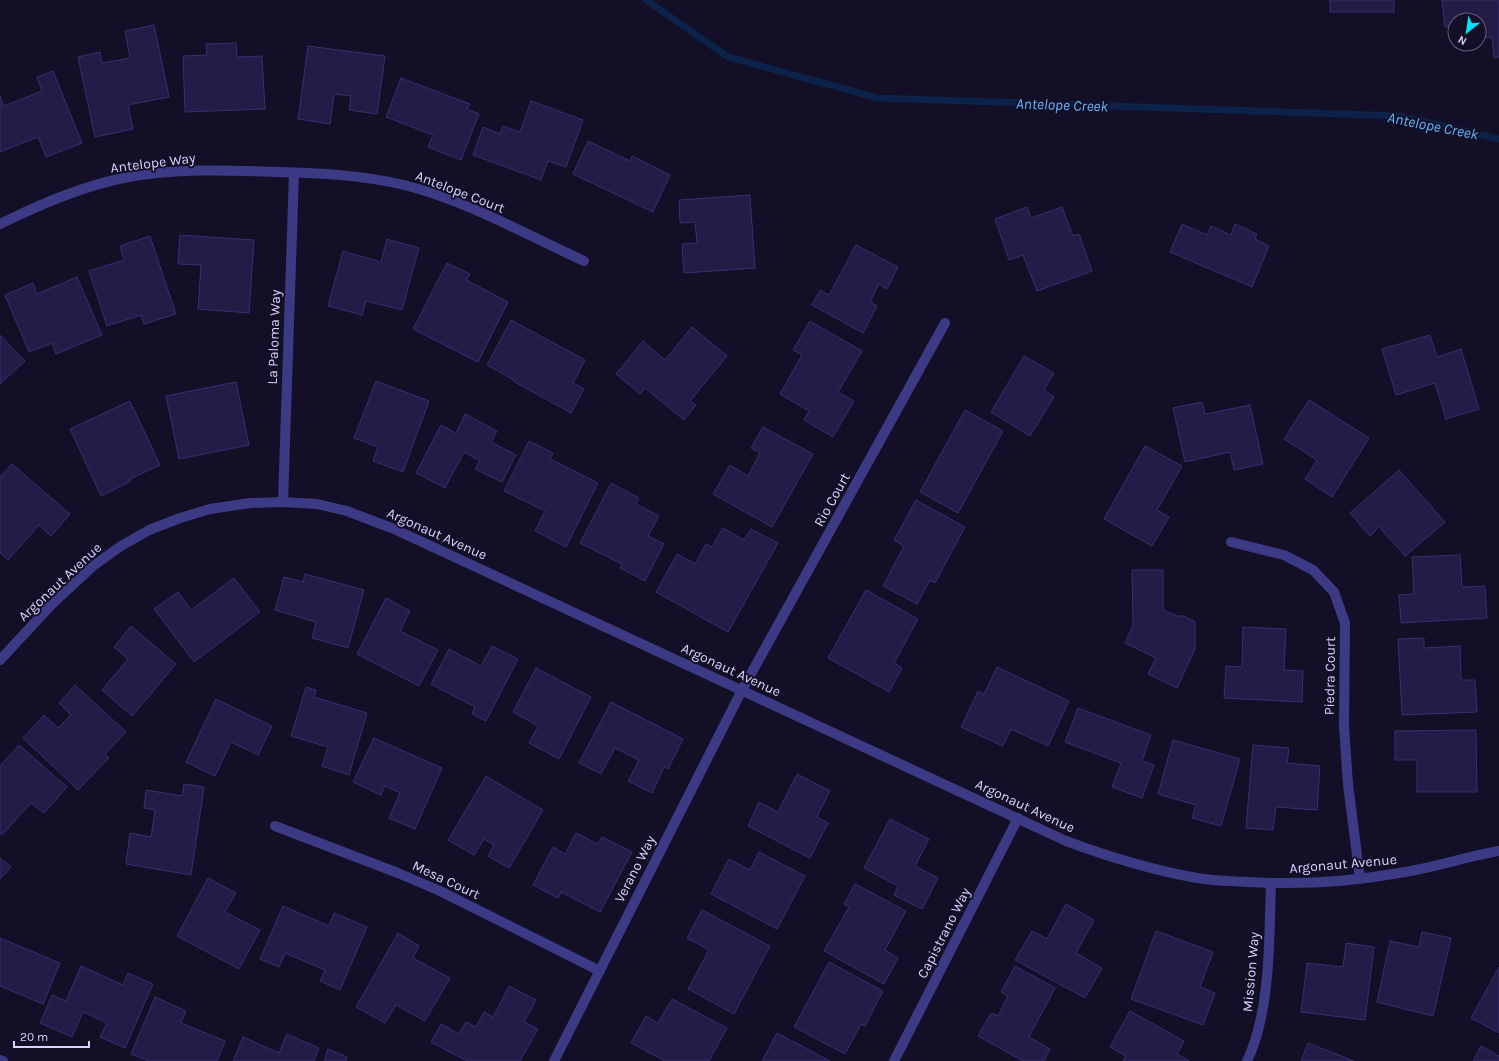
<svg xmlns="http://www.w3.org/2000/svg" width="1499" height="1061" font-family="Karla,sans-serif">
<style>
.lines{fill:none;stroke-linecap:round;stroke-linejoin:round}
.stream{stroke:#0c2248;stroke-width:7}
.building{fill:#241b47;stroke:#3b2d73}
.minor{stroke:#3d3a85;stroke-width:10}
.tertiary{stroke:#3d3a85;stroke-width:10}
.labels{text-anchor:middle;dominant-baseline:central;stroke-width:4;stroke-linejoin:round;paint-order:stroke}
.street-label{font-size:14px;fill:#d9d4ff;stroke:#130f26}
.water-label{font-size:15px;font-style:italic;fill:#62b6ff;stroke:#130f26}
</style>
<rect width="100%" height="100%" fill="#130f26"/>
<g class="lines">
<!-- stream -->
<path class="stream" d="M646,0L728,57L878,98L1400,116L1499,139"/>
</g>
<!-- building -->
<g class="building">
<rect x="1330" y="0" width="64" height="12"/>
<path d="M1442,0H1499V57L1494,58L1492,37L1479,39V20H1455V26L1445,27Z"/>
<path d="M154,25L169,97L128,105L133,129L95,137L78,57L100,52L102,63L130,58L125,31Z"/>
<path d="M236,43L237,57L262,56L265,109L185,112L183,56L207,55L206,44Z"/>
<path d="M308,46L385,56L377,114L349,110L351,96L334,94L330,124L298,119Z"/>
<path d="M53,71L82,143L46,157L38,137L0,152V96L4,106L42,91L37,77Z"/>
<path d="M401,78L470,104L467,109L479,114L461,160L428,147L433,135L386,117Z"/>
<path d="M531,101L583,120L566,167L548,161L541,180L473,155L483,127L500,134L503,126L520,132Z"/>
<path d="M588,141L630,161L632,156L670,175L653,212L573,174Z"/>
<path d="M750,195L755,268L684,273L682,244L697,243L695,222L680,223L679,200Z"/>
<path d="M1027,207L1031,218L1062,207L1073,236L1079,234L1092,271L1037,291L1023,255L1009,260L995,219Z"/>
<path d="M1182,224L1207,235L1211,226L1231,235L1235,224L1257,234L1255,239L1269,246L1252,287L1170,252Z"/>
<path d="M180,235L254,240L249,313L198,309L201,265L178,264Z"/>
<path d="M150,236L176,314L144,324L141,315L107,326L89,271L124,260L120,246Z"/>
<path d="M387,239L419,248L402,310L366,301L362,315L328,306L343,251L381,262Z"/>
<path d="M856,245L898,267L887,289L879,284L870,302L877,306L863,333L812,305L820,290L829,295Z"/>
<path d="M447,263L470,274L466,280L508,302L478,362L413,329Z"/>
<path d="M77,277L102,335L56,354L52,343L29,352L5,295L33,283L37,294Z"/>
<path d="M511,320L585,360L573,383L584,389L571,413L513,381L514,380L487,365Z"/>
<path d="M810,321L862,351L838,392L854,401L833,437L804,420L809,411L780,394L802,355L793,350Z"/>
<path d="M692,327L727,356L690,401L696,405L684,420L645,388L640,394L616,374L643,341L665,360Z"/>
<path d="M0,335L25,361L0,384Z"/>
<path d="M1430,335L1437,357L1461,349L1479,409L1446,419L1435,383L1396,395L1382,349Z"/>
<path d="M1024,356L1054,373L1044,390L1054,397L1030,436L991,412Z"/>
<path d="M376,381L429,401L403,472L373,461L378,447L354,438Z"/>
<path d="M236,382L249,445L179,459L166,396Z"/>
<path d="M1309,400L1369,438L1332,497L1305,479L1317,460L1284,439Z"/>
<path d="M130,401L160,465L130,479L131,481L101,496L70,429Z"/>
<path d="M1202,402L1205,414L1250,405L1263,464L1234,470L1230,452L1185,462L1173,408Z"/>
<path d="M965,410L1003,431L958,513L920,492Z"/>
<path d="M465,414L497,431L491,442L516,455L502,482L475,469L480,461L464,452L445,488L416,473L441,425L456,433Z"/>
<path d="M763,427L813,454L772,527L713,494L730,465L748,476L760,453L751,448Z"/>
<path d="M529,441L553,453L550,459L598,483L566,547L535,531L545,511L504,491Z"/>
<path d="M1145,446L1182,466L1157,510L1169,517L1152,546L1104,519Z"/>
<path d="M12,464L70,514L51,536L39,525L8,560L0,553V492L1,490L0,489V477Z"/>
<path d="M1399,470L1445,522L1405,556L1379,527L1370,536L1350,513Z"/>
<path d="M611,483L639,498L636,504L659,516L648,536L664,544L645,581L620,568L622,564L580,543Z"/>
<path d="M916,500L965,527L935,583L930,580L917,604L883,586L904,546L894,540Z"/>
<path d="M723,528L744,540L751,529L778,543L728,632L656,592L677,554L695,564L706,544L712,547Z"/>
<path d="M1460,555L1462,587L1485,586L1487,618L1401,623L1399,595L1414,594L1412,557Z"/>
<path d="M1132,570H1163V610L1177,616H1184L1195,622V649L1177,688L1148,674L1156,658L1125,643L1133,625Z"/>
<path d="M305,574L364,590L348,648L312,638L316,622L275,610L284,577L303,582Z"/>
<path d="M234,578L260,612L194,662L154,609L178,592L191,610Z"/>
<path d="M866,590L918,619L894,663L902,668L889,692L828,658Z"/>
<path d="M386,598L410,611L400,631L438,650L419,686L357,654Z"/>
<path d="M131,626L176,664L132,716L102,690L128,659L114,647Z"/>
<path d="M1243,627L1286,629L1284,670L1303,671L1302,702L1224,698L1226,666L1242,667Z"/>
<path d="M1424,638V648L1460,646L1461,680H1475L1477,712L1402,715L1398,639Z"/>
<path d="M492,646L518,659L486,721L472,714L475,707L431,684L449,649L481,666Z"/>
<path d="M997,667L1069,701L1048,746L1011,729L1003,746L961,727L978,691L984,694Z"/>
<path d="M536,668L591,697L559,759L529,743L538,726L513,712Z"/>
<path d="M75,685L126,732L105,754L109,758L78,790L23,738L44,715L58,728L71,715L59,703Z"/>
<path d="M306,687L316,690L314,697L367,713L349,775L322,766L328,747L291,736Z"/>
<path d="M216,699L272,726L258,755L231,742L215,776L186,762Z"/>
<path d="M611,702L683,739L668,769L664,767L652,793L628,781L639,760L615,748L601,774L579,763Z"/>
<path d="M1078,708L1151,735L1142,761L1154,765L1142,798L1112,787L1121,763L1065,742Z"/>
<path d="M1476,730L1477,792H1417V760H1395V731Z"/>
<path d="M374,738L442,768L415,829L389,818L400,793L385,786L381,795L353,782Z"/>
<path d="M1173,740L1240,759L1221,826L1192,818L1196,805L1158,794Z"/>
<path d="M19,745L67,787L44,813L31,803L2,835L0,833V766Z"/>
<path d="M1253,745L1289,748L1287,763L1320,766L1317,810L1276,807L1273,830L1246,828Z"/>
<path d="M797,774L830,791L817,817L828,823L810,858L748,826L759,802L778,812Z"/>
<path d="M486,776L543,810L509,868L488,856L494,845L484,839L474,855L448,840Z"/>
<path d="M184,784L204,787L191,875L126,864L130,833L151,837L155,810L144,808L146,790L182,796Z"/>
<path d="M890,819L929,839L915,866L938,878L922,909L894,895L898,886L864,868Z"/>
<path d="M576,833L598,844L602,837L632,852L600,912L561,892L558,898L533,885L553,847L565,854Z"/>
<path d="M759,852L805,876L777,929L711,894L729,859L750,870Z"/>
<path d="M0,858L11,867L0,879Z"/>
<path d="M208,878L236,893L225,912L260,930L239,969L177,936Z"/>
<path d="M855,884L906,911L885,950L898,958L884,984L824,951L849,907L844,904Z"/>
<path d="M1066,904L1094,920L1076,953L1102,968L1085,998L1015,960L1032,931L1047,939Z"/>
<path d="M283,906L329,926L334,913L367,927L340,990L320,981L325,970L285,953L279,967L260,959Z"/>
<path d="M702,910L770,946L734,1014L688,989L709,950L687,938Z"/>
<path d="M1156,931L1213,952L1200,987L1215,993L1203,1025L1131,999Z"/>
<path d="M1422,932L1451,938L1433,1016L1377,1002L1390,941L1419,947Z"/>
<path d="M398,933L419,946L413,958L450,978L425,1021L396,1005L385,1023L356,1007Z"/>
<path d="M0,938L60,963L43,1004L0,986Z"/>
<path d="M1346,943L1374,947L1365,1020L1301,1012L1307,963L1343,967Z"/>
<path d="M829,962L883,991L865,1026L861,1024L845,1054L794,1027Z"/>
<path d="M81,966L123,985L128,973L153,984L125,1048L100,1037L107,1023L83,1012L72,1037L40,1023L52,995L66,1001Z"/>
<path d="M1015,966L1055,988L1029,1037L1050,1049L1044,1061H1023L978,1036L991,1013L998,1016L1008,996L1001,992Z"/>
<path d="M1499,967V1033L1471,1018Z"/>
<path d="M509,986L536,1000L524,1022L538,1029L520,1061H467L431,1042L441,1024L459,1034L466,1022L476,1027L484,1012L493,1017Z"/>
<path d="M155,997L186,1011L181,1023L225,1041L217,1061H148L131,1054Z"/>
<path d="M672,999L727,1028L709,1061H665L631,1043L646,1016L658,1023Z"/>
<path d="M1130,1011L1184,1041L1177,1054L1189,1061H1123L1126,1056L1110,1047Z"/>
<path d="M777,1033L830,1061H762Z"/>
<path d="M287,1034L319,1048L314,1061H233L243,1037L279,1053Z"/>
<path d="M1308,1043L1354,1061H1301Z"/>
<path d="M1481,1046L1499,1056V1061H1473Z"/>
<path d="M328,1049L347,1057L346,1061H324Z"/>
</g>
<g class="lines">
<!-- minor -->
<g class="minor">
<path d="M0,224C39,205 80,187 123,178C174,168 225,170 276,172C319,173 362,175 404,185C465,200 527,235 584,261"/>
<path d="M283,502L294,173"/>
<path d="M1231,542L1284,555L1313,570L1334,592L1345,623L1344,727L1348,784L1360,879"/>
<path d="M275,826L398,873L440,891L600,971"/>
<path d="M0,1060L3,1061"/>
<path d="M554,1061L742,690L945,323"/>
<path d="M894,1061L1018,818"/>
<path d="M1247,1061C1271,1011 1269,939 1271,883"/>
</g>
<!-- tertiary -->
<path class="tertiary" d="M0,660L52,604L93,566L121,546L149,530L180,518L210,509L250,503L283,502L317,504L347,511L394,529L1066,841C1109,857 1152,870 1197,878C1214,881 1231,881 1248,882C1299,885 1349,882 1399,873C1432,868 1465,857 1499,851"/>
</g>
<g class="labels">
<!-- street labels -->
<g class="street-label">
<text transform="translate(153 163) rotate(-7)">Antelope Way</text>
<text transform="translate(460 192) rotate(21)">Antelope Court</text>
<text transform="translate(274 337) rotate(-88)">La Paloma Way</text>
<text transform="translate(832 500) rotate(-61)">Rio Court</text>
<text transform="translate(437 534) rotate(24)">Argonaut Avenue</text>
<text transform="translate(60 582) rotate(-43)">Argonaut Avenue</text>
<text transform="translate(731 670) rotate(25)">Argonaut Avenue</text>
<text transform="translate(1330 676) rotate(-89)">Piedra Court</text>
<text transform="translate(1025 806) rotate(25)">Argonaut Avenue</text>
<text transform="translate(1343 864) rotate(-5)">Argonaut Avenue</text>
<text transform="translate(635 869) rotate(-63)">Verano Way</text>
<text transform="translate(446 880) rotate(25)">Mesa Court</text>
<text transform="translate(944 933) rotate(-63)">Capistrano Way</text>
<text transform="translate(1251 972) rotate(-85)">Mission Way</text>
</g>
<!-- water labels -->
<g class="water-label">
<text transform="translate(1062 105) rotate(2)">Antelope Creek</text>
<text transform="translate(1433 126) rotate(11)">Antelope Creek</text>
</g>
</g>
<!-- north arrow -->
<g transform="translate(1467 32) rotate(210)"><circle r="19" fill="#130f26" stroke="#625e7d"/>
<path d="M0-3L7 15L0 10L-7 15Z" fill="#00e5ff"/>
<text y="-6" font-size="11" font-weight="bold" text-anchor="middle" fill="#d9d4ff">N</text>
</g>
<!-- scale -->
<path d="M14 1041v6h75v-6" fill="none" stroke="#d9d4ff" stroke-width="2"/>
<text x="20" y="1041" font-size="12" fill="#d9d4ff" stroke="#130f26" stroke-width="3" paint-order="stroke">20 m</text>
</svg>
